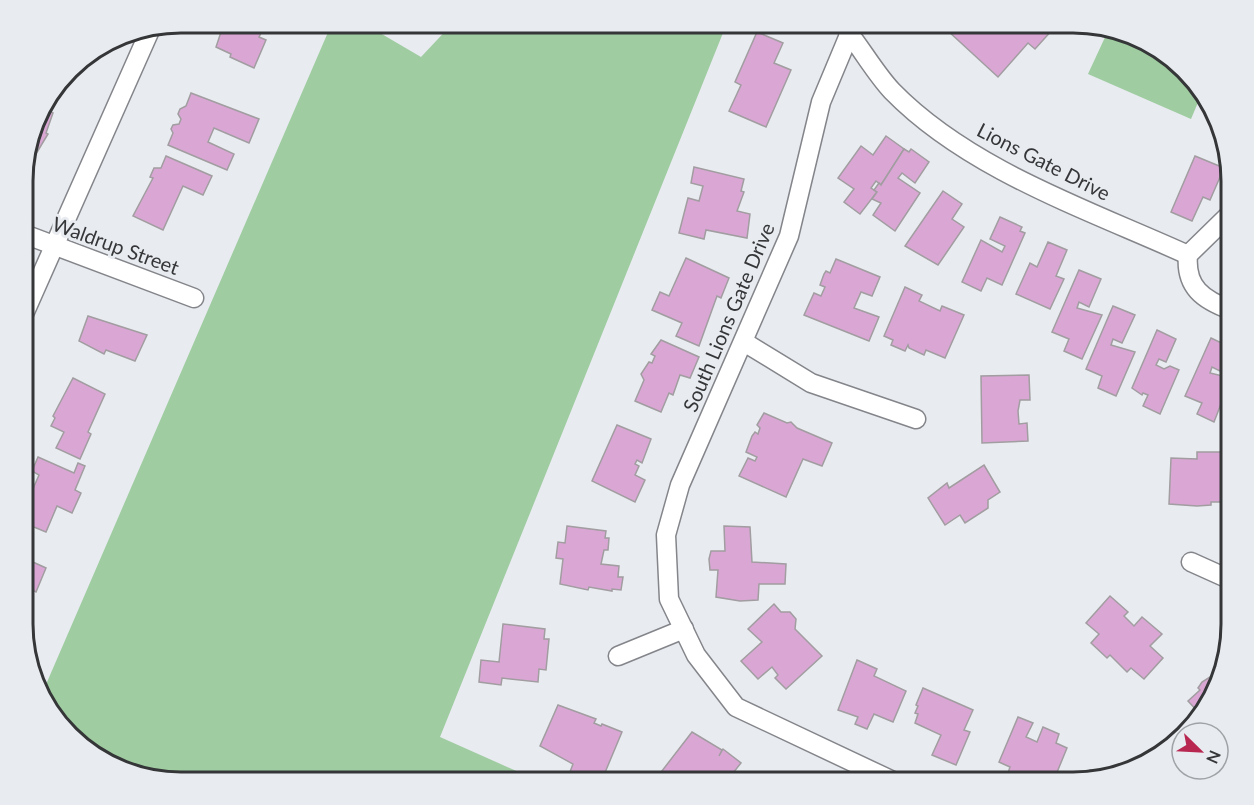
<svg xmlns="http://www.w3.org/2000/svg" width="1254" height="805" font-family="Lato,sans-serif">
<style>
.green{fill:#9fcca0}
.building{fill:#daa7d5;stroke:#a19da0;stroke-width:1.5}
.lines{fill:none;stroke-linecap:round;stroke-linejoin:round}
.minor-casing{stroke:#83858a;stroke-width:21}
.minor{stroke:#fff;stroke-width:18}
.labels{text-anchor:middle;dominant-baseline:central;stroke-width:6;stroke-linejoin:round;paint-order:stroke}
.street-label{font-size:20px;fill:#353638;stroke:#e8ebf0}
.rim{fill:none;stroke:#353638;stroke-width:3}
</style>
<rect width="100%" height="100%" fill="#e8ebf0"/>
<!-- green -->
<g class="green">
<path d="M332,23H363L421,57L453,23H565L583,33L593,23H727L440,737L541,782H180L93,756L44,704L41,696Z"/>
<path d="M1107,33L1161,49L1202,93L1191,119L1088,74Z"/>
</g>
<!-- building -->
<g class="building">
<path d="M224,23H266L259,37L266,40L254,68L230,57L231,54L216,47Z"/>
<path d="M955,23H977L980,26L983,23H1046L1053,29L1035,49L1028,43L998,77L947,30Z"/>
<path d="M757,32L783,43L774,63L791,70L766,127L729,111L741,85L735,82Z"/>
<path d="M88,55L80,73L74,71L65,89L58,86L76,62Z"/>
<path d="M191,93L259,119L249,143L214,128L208,142L234,154L227,170L168,145L173,133L171,129L173,125L179,124L181,119L178,114L180,109L186,106Z"/>
<path d="M41,107L53,113L46,133L48,134L30,164L24,160Z"/>
<path d="M886,136L904,149L881,185L876,181L871,188L877,192L860,214L844,202L854,189L838,178L861,146L873,155Z"/>
<path d="M904,149L909,152L911,149L929,162L915,183L902,173L898,178L920,193L895,231L873,215L881,203L872,199L877,192L874,190L879,183L881,185Z"/>
<path d="M166,156L212,176L203,195L183,186L163,230L133,216L153,178L150,177L154,168H161Z"/>
<path d="M1195,156L1224,168L1210,200L1203,197L1192,221L1171,212Z"/>
<path d="M694,167L744,179L741,191L744,192L737,211L750,214L747,238L706,230L704,239L679,233L688,198L699,201L703,186L691,183Z"/>
<path d="M943,191L962,204L952,219L964,227L938,265L905,246Z"/>
<path d="M1000,217L1022,227L1020,231L1025,233L1002,285L987,278L981,291L962,282L981,240L1002,252L1005,246L990,239Z"/>
<path d="M1048,242L1067,250L1056,276L1064,279L1050,309L1016,294L1030,263L1037,267Z"/>
<path d="M686,258L729,278L721,298L717,296L699,346L676,336L682,323L652,310L660,292L669,296Z"/>
<path d="M836,259L880,277L872,296L861,292L854,308L879,317L869,341L804,315L814,293L821,296L825,287L820,285L824,274L826,271L830,273Z"/>
<path d="M1079,270L1101,279L1089,307L1079,302L1077,308L1102,315L1082,359L1064,351L1069,339L1052,332Z"/>
<path d="M905,287L922,295L919,301L940,311L942,306L964,315L945,358L926,350L924,355L909,348L908,345L905,351L891,345L893,340L884,336Z"/>
<path d="M1113,306L1135,315L1122,343L1113,339L1111,345L1135,352L1116,396L1098,388L1102,376L1086,369Z"/>
<path d="M88,316L147,335L135,361L106,350L104,354L79,341Z"/>
<path d="M1157,330L1176,339L1166,362L1159,359L1156,365L1164,369L1170,366L1179,370L1160,414L1143,406L1148,395L1143,393L1142,395L1132,388Z"/>
<path d="M1211,338L1230,347L1220,371L1212,367L1210,373L1231,378L1214,422L1197,414L1202,403L1185,396Z"/>
<path d="M661,340L699,357L690,378L680,375L673,395L669,393L661,412L635,401L644,380L641,374L649,362L652,363L655,356L651,354Z"/>
<path d="M1029,375L1030,400H1020L1018,411L1019,424L1027,423L1028,441L982,443L981,376Z"/>
<path d="M73,378L105,394L88,432L91,434L80,459L56,448L64,432L51,426L55,418L53,416Z"/>
<path d="M764,413L787,423L791,422L797,428L832,443L822,466L803,459L786,497L739,476L748,458L755,461L757,457L746,452L752,436L755,432L758,434L760,428L757,425Z"/>
<path d="M617,425L651,439L642,463L637,460L635,464L639,466L635,475L645,480L635,502L592,481Z"/>
<path d="M1197,452H1231V502H1211V505L1197,506L1169,504L1171,458L1197,459Z"/>
<path d="M38,457L74,473L78,463L85,466L75,490L81,493L72,513L57,506L46,532L24,523V509L39,475L32,471Z"/>
<path d="M984,465L1000,492L988,500V508L965,523L960,515L945,525L928,498L947,483L949,488Z"/>
<path d="M567,526L606,531L605,538H609L608,550H604L601,564L619,566L618,577H623L621,590L612,589V591L589,587L588,590L560,584L563,559L556,558L558,542L565,543Z"/>
<path d="M724,526L750,527L752,562L786,564L785,584H759L758,600L740,601L716,597L718,570H710L709,559L711,551H725Z"/>
<path d="M24,558L46,568L36,592L24,586Z"/>
<path d="M1110,596L1128,612L1124,616L1134,626L1142,617L1162,634L1150,646L1163,658L1144,679L1131,668L1127,672L1110,655L1107,658L1091,643L1099,634L1086,623Z"/>
<path d="M774,604L781,612H790L796,619L795,629L822,656L786,689L775,678L778,675L772,667L758,679L741,661L762,642L748,629Z"/>
<path d="M503,624L545,629L544,639H549L546,670L539,669L538,682L502,678L501,685L479,682L481,660L499,662Z"/>
<path d="M857,660L877,669L874,676L906,691L893,722L874,714L867,729L855,724L858,717L838,710Z"/>
<path d="M1213,675L1217,676L1205,712L1196,721L1201,715L1188,701L1200,690L1198,688L1202,682Z"/>
<path d="M923,688L973,710L964,730L970,732L956,765L932,755L941,735L915,723L918,714L915,713L918,706L916,705Z"/>
<path d="M558,705L596,719L594,723L601,726L602,724L622,732L601,782H579L568,777L573,764L540,746Z"/>
<path d="M1018,717L1033,723L1026,737L1037,742L1043,727L1059,734L1056,743L1067,748L1053,782H1028L1024,778L1023,782L1007,776L1010,767L999,762Z"/>
<path d="M692,732L722,750L719,756L723,749L741,763L726,782L722,779L719,782H657L655,780Z"/>
<path d="M1090,770L1114,771L1089,780Z"/>
</g>
<g class="lines">
<defs>
<g id="minor">
<path d="M854,23L821,102L789,236L680,485L666,535L669,599L696,655L736,707L895,782"/>
<path d="M848,32C863,51 876,74 892,91C969,170 1089,210 1188,255"/>
<path d="M1231,213L1188,255C1185,287 1203,300 1231,310"/>
<path d="M24,234L194,298"/>
<path d="M24,314L151,28"/>
<path d="M744,342L811,383L916,419"/>
<path d="M1191,562L1231,580"/>
<path d="M618,656L684,629"/>
</g>
</defs>
<!-- minor casing -->
<use href="#minor" class="minor-casing"/>
<!-- minor -->
<use href="#minor" class="minor"/>
</g>
<g class="labels">
<!-- street labels -->
<g class="street-label">
<text transform="translate(1044 161) rotate(27)">Lions Gate Drive</text>
<text transform="translate(116 245) rotate(20)">Waldrup Street</text>
<text transform="translate(728 317) rotate(-67)">South Lions Gate Drive</text>
</g>
</g>
<!-- crop -->
<path d="M0 0H1254V805H0ZM181 33H1073A148 148 0 0 1 1221 181V624A148 148 0 0 1 1073 772H181A148 148 0 0 1 33 624V181A148 148 0 0 1 181 33Z" fill="#e8ebf0" fill-rule="evenodd"/>
<path class="rim" d="M181 33H1073A148 148 0 0 1 1221 181V624A148 148 0 0 1 1073 772H181A148 148 0 0 1 33 624V181A148 148 0 0 1 181 33Z"/>
<!-- north arrow -->
<g transform="translate(1200 751) rotate(114)"><circle r="28" fill="#e8ebf0" stroke="#a0a3a6" stroke-width="1.5"/>
<path d="M0-4.5L10 22L0 15L-10 22Z" fill="#b72750"/>
<text y="-9" font-size="16" font-weight="bold" text-anchor="middle" fill="#353638">N</text>
</g>
</svg>
